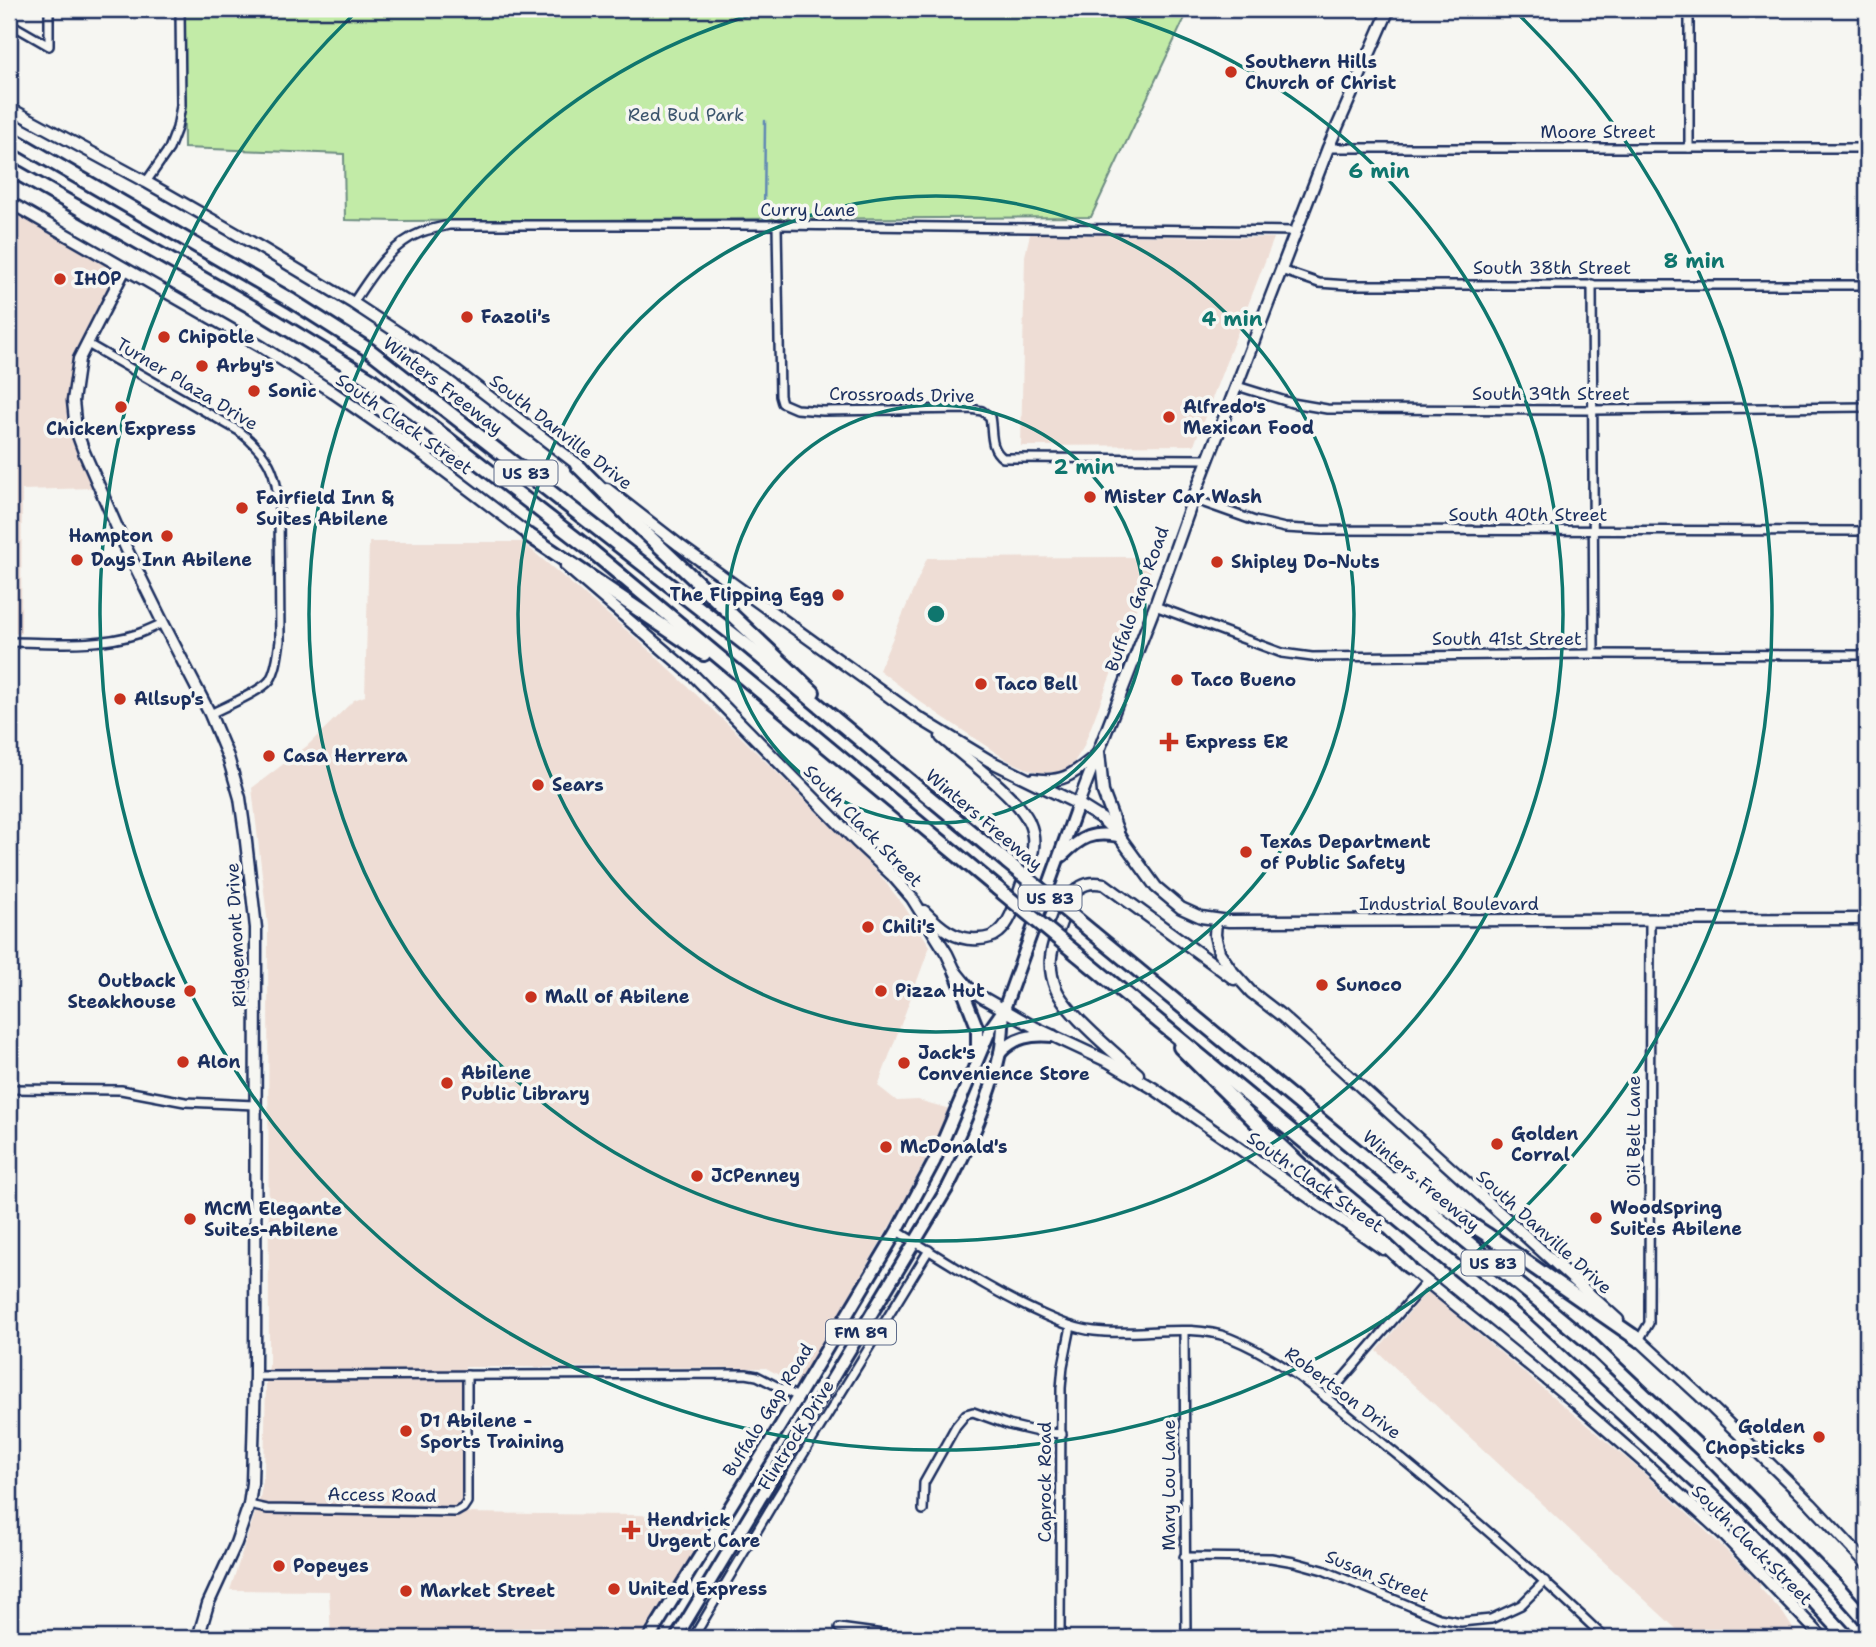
<svg xmlns="http://www.w3.org/2000/svg" width="1876" height="1647" font-family="'Shantell Sans',sans-serif">
<style>
.built{fill:#eeddd5}
.green{fill:#c2eba7;stroke:#6e8d82;stroke-width:2}
.lines{fill:none;stroke-linecap:round;stroke-linejoin:round}
.stream{stroke:#6188b4;stroke-width:2.5}
.street-casing{stroke:#1b2f5e;stroke-width:12}
.secondary-casing{stroke:#1b2f5e;stroke-width:15}
.primary-casing{stroke:#1b2f5e;stroke-width:16}
.highway-casing{stroke:#1b2f5e;stroke-width:18}
.street{stroke:#f6f6f2;stroke-width:7}
.secondary{stroke:#f6f6f2;stroke-width:10}
.primary{stroke:#f6f6f2;stroke-width:10}
.highway{stroke:#f6f6f2;stroke-width:12}
.highway-bridge-casing{stroke:#1b2f5e;stroke-width:18;stroke-linecap:butt}
.highway-bridge{stroke:#f6f6f2;stroke-width:12}
.ring{fill:none;stroke:#0f766e;stroke-width:3.5}
.poi-dot{fill:#c8321e;stroke:#f6f6f2;stroke-width:2.5}
.labels{text-anchor:middle;dominant-baseline:central;stroke-width:7;stroke-linejoin:round;paint-order:stroke}
.shield{fill:#f6f6f2;stroke:#5d6b8a;stroke-width:2}
.shield-label{font-size:16px;font-weight:bold;fill:#1b2f5e}
.poi-label{font-size:18px;font-weight:bold;fill:#1b2f5e;stroke:#f6f6f2;text-anchor:start}
.park-label{font-size:18px;fill:#3c556d;stroke:#f6f6f2}
.street-label{font-size:18px;fill:#1b2f5e;stroke:#f6f6f2}
.centre{fill:#0f766e;stroke:#f6f6f2;stroke-width:3.5}
.ring-label{font-size:21px;text-anchor:middle;font-weight:bold;fill:#0f766e;stroke:#f6f6f2;stroke-width:7;stroke-linejoin:round;paint-order:stroke}
</style>
<rect width="100%" height="100%" fill="#f6f6f2"/>
<filter id="ink" filterUnits="userSpaceOnUse"><feTurbulence type="fractalNoise" baseFrequency=".0143" numOctaves="2"/><feDisplacementMap in="SourceGraphic" scale="14" xChannelSelector="R" yChannelSelector="G"/><feConvolveMatrix kernelMatrix="1 2 1 2 8 2 1 2 1" color-interpolation-filters="sRGB"/></filter>
<g filter="url(#ink)">
<!-- built -->
<g class="built">
<path d="M9,206L120,270L76,353L67,411L92,488L22,490L21,634L9,633Z"/>
<path d="M1030,234L1274,238L1194,445L1021,446L1025,256Z"/>
<path d="M369,542H522L637,639L733,729L879,874L904,906L930,946L878,1086L897,1101L918,1100L950,1109L930,1151L902,1205L797,1385L766,1368L465,1367L463,1513L716,1516L644,1638H331L329,1591L230,1590L260,1498L264,1473L266,1381L269,1366L268,926L252,788L307,746L354,700L365,696Z"/>
<path d="M1129,557L1155,559L1083,748L1073,764L1061,772L1044,773L1030,770L1007,760L922,703L879,670L927,558Z"/>
<path d="M1427,1291L1639,1469L1721,1545L1761,1585L1759,1587L1783,1613L1799,1638H1686L1377,1351Z"/>
</g>
<!-- green -->
<path class="green" d="M183,9H1189L1091,217L400,221L345,220L344,154L184,148Z"/>
<g class="lines">
<!-- stream -->
<path class="stream" d="M764,220L765,121"/>
<defs>
<g id="street">
<path d="M9,23L49,46V9"/>
<path d="M1328,148H1867"/>
<path d="M1689,148V9"/>
<path d="M146,182L169,149L177,128L181,106L180,9"/>
<path d="M777,225L780,396L782,403L796,409L823,411L971,409L982,411L990,417C993,432 989,448 1003,458L1208,459"/>
<path d="M1281,270L1319,283L1348,285H1867"/>
<path d="M1592,284L1594,654"/>
<path d="M353,303C371,276 390,244 422,232C431,229 440,227 449,225H777L1296,231"/>
<path d="M86,343L239,431C268,454 277,471 279,509L280,641C278,653 277,669 270,680C262,691 224,707 210,714"/>
<path d="M1237,386L1292,403L1327,409L1593,410L1867,407"/>
<path d="M1193,499L1255,521L1285,528L1321,530L1867,531"/>
<path d="M1155,606L1282,653L1312,657L1594,654L1867,655"/>
<path d="M9,642C50,642 97,647 137,634C146,631 154,627 163,623"/>
<path d="M9,1089L121,1090L185,1102L255,1105"/>
<path d="M897,1231C945,1260 992,1292 1044,1315C1060,1322 1076,1329 1094,1331C1138,1337 1189,1322 1230,1338C1285,1360 1329,1400 1374,1436C1454,1501 1531,1567 1605,1638"/>
<path d="M1184,1331L1186,1638"/>
<path d="M1639,1340L1649,1323L1650,919"/>
<path d="M255,1376L746,1374L757,1376L798,1397"/>
<path d="M1326,1398L1427,1281"/>
<path d="M249,1505L267,1509L456,1512L463,1508L467,1502V1375"/>
<path d="M923,1510L924,1483L956,1426L966,1414L973,1412L1009,1425L1038,1432L1062,1434"/>
<path d="M1184,1557L1271,1558L1294,1562L1323,1570L1439,1618L1461,1622L1491,1619L1521,1605L1545,1581"/>
<path d="M839,1628L912,1638"/>
<path d="M693,1638L777,1497L929,1250"/>
<path d="M1060,1638L1061,1388L1063,1366L1071,1326"/>
</g>
<g id="secondary">
<path d="M9,108L146,182L263,249L353,303L453,369L582,468"/>
<path d="M9,202L262,347L331,391L425,456L533,538"/>
<path d="M125,269L79,359L73,401L76,430L84,452L126,548L163,623L210,714L228,757L240,798L245,833L256,928L255,1376L252,1483L249,1505L236,1543L208,1604L198,1638"/>
<path d="M607,489L679,545L919,718L990,761L1078,804L1102,819L1119,836L1156,887L1181,908L1201,917L1229,921L1867,919"/>
<path d="M566,566L695,677L856,841L892,875L912,898L947,954L955,971L968,987L982,997L1036,1028L1109,1062L1153,1088L1383,1249"/>
<path d="M1099,752L1103,792L1118,832"/>
<path d="M1033,779C1064,784 1074,773 1097,755"/>
<path d="M1078,804L1155,606L1193,499L1328,148L1389,9"/>
<path d="M924,911C940,927 955,941 979,939C986,939 994,936 999,932C1012,921 1016,900 1022,884C1030,863 1039,844 1029,822C1019,798 963,756 941,737"/>
<path d="M1216,920L1215,935L1219,952L1232,971L1251,992L1282,1016L1339,1067L1618,1320"/>
<path d="M1138,1074C1116,1054 1067,1014 1056,989C1052,979 1050,967 1051,957C1053,940 1062,921 1067,905C1073,888 1086,880 1104,884L1234,979"/>
<path d="M1404,1263L1576,1403L1647,1465L1723,1534L1823,1638"/>
<path d="M1634,1335L1698,1394L1811,1504L1867,1564"/>
</g>
<g id="primary">
<path d="M1062,856C1081,837 1092,831 1119,836"/>
<path d="M955,971L977,1027V1055"/>
<path d="M1000,1053C1015,1037 1031,1034 1053,1036"/>
<path d="M649,1638L798,1397L897,1231L934,1162L992,1026L1004,1009L1078,804"/>
<path d="M676,1638L948,1187C970,1144 990,1100 1000,1053C1003,1039 1003,1024 1004,1009"/>
</g>
<g id="highway">
<path d="M9,137L292,301L369,350L745,644L1007,862"/>
<path d="M9,168L252,307L372,380L588,548L997,888"/>
<path d="M577,465L635,523L813,692"/>
<path d="M530,536L704,654"/>
<path d="M1093,933L1585,1339L1703,1451L1837,1587L1867,1621"/>
<path d="M1077,954L1526,1325L1726,1509L1785,1570L1848,1638"/>
<path d="M1180,1047L1269,1135L1409,1267"/>
<path d="M1399,1177L1486,1234L1639,1340"/>
</g>
</defs>
<!-- street casing -->
<use href="#street" class="street-casing"/>
<!-- secondary casing -->
<use href="#secondary" class="secondary-casing"/>
<!-- primary casing -->
<use href="#primary" class="primary-casing"/>
<!-- highway casing -->
<use href="#highway" class="highway-casing"/>
<!-- street -->
<use href="#street" class="street"/>
<!-- secondary -->
<use href="#secondary" class="secondary"/>
<!-- primary -->
<use href="#primary" class="primary"/>
<!-- highway -->
<use href="#highway" class="highway"/>
<defs>
<g id="highway-bridge">
<path d="M1007,862L1093,933"/>
<path d="M997,888L1077,954"/>
</g>
</defs>
<!-- highway-bridge casing -->
<use href="#highway-bridge" class="highway-bridge-casing"/>
<!-- highway-bridge -->
<use href="#highway-bridge" class="highway-bridge"/>
</g>
</g>
<!-- distance rings -->
<g class="ring">
<circle cx="936" cy="614" r="209"/>
<circle cx="936" cy="614" r="418"/>
<path d="M1104 10A627 627 0 1 1 768 10"/>
<path d="M1517 13A836 836 0 1 1 355 13"/>
</g>
<!-- markers -->
<g class="poi-dot">
<circle cx="1231" cy="72" r="7"/>
<circle cx="60" cy="279" r="7"/>
<circle cx="467" cy="317" r="7"/>
<circle cx="164" cy="337" r="7"/>
<circle cx="202" cy="366" r="7"/>
<circle cx="254" cy="391" r="7"/>
<circle cx="121" cy="407" r="7"/>
<circle cx="1169" cy="417" r="7"/>
<circle cx="1090" cy="497" r="7"/>
<circle cx="242" cy="508" r="7"/>
<circle cx="167" cy="536" r="7"/>
<circle cx="77" cy="560" r="7"/>
<circle cx="1217" cy="562" r="7"/>
<circle cx="838" cy="595" r="7"/>
<circle cx="1177" cy="680" r="7"/>
<circle cx="981" cy="684" r="7"/>
<circle cx="120" cy="699" r="7"/>
<path d="M1165.5 731.5h7v7h7v7h-7v7h-7v-7h-7v-7h7z"/>
<circle cx="269" cy="756" r="7"/>
<circle cx="538" cy="785" r="7"/>
<circle cx="1246" cy="852" r="7"/>
<circle cx="868" cy="927" r="7"/>
<circle cx="1322" cy="985" r="7"/>
<circle cx="190" cy="991" r="7"/>
<circle cx="881" cy="991" r="7"/>
<circle cx="531" cy="997" r="7"/>
<circle cx="183" cy="1062" r="7"/>
<circle cx="904" cy="1063" r="7"/>
<circle cx="447" cy="1083" r="7"/>
<circle cx="1497" cy="1144" r="7"/>
<circle cx="886" cy="1147" r="7"/>
<circle cx="697" cy="1176" r="7"/>
<circle cx="1596" cy="1218" r="7"/>
<circle cx="190" cy="1219" r="7"/>
<circle cx="406" cy="1431" r="7"/>
<circle cx="1819" cy="1437" r="7"/>
<path d="M627.5 1519.5h7v7h7v7h-7v7h-7v-7h-7v-7h7z"/>
<circle cx="279" cy="1566" r="7"/>
<circle cx="614" cy="1589" r="7"/>
<circle cx="406" cy="1591" r="7"/>
</g>
<g class="labels">
<!-- shield labels -->
<g class="shield">
<rect x="494.5" y="460.5" width="63" height="25" rx="5"/>
<rect x="1018.5" y="885.5" width="63" height="25" rx="5"/>
<rect x="1461.5" y="1250.5" width="63" height="25" rx="5"/>
<rect x="826" y="1319.5" width="70" height="25" rx="5"/>
</g>
<g class="shield-label">
<text x="526" y="473">US 83</text>
<text x="1050" y="898">US 83</text>
<text x="1493" y="1263">US 83</text>
<text x="861" y="1332">FM 89</text>
</g>
<!-- poi labels -->
<g class="poi-label">
<text x="1245" y="62">Southern Hills<tspan x="1245" dy="21">Church of Christ</tspan></text>
<text x="74" y="279">IHOP</text>
<text x="481" y="317">Fazoli's</text>
<text x="178" y="337">Chipotle</text>
<text x="216" y="366">Arby's</text>
<text x="268" y="391">Sonic</text>
<text x="1183" y="407">Alfredo's<tspan x="1183" dy="21">Mexican Food</tspan></text>
<text x="121" y="429" text-anchor="middle">Chicken Express</text>
<text x="1104" y="497">Mister Car Wash</text>
<text x="256" y="498">Fairfield Inn &amp;<tspan x="256" dy="21">Suites Abilene</tspan></text>
<text x="153" y="536" text-anchor="end">Hampton</text>
<text x="91" y="560">Days Inn Abilene</text>
<text x="1231" y="562">Shipley Do-Nuts</text>
<text x="824" y="595" text-anchor="end">The Flipping Egg</text>
<text x="1191" y="680">Taco Bueno</text>
<text x="995" y="684">Taco Bell</text>
<text x="134" y="699">Allsup's</text>
<text x="1185" y="742">Express ER</text>
<text x="283" y="756">Casa Herrera</text>
<text x="552" y="785">Sears</text>
<text x="1260" y="842">Texas Department<tspan x="1260" dy="21">of Public Safety</tspan></text>
<text x="882" y="927">Chili's</text>
<text x="176" y="981" text-anchor="end">Outback<tspan x="176" dy="21">Steakhouse</tspan></text>
<text x="1336" y="985">Sunoco</text>
<text x="895" y="991">Pizza Hut</text>
<text x="545" y="997">Mall of Abilene</text>
<text x="918" y="1053">Jack's<tspan x="918" dy="21">Convenience Store</tspan></text>
<text x="197" y="1062">Alon</text>
<text x="461" y="1073">Abilene<tspan x="461" dy="21">Public Library</tspan></text>
<text x="1511" y="1134">Golden<tspan x="1511" dy="21">Corral</tspan></text>
<text x="900" y="1147">McDonald's</text>
<text x="711" y="1176">JCPenney</text>
<text x="1610" y="1208">WoodSpring<tspan x="1610" dy="21">Suites Abilene</tspan></text>
<text x="204" y="1209">MCM Elegante<tspan x="204" dy="21">Suites-Abilene</tspan></text>
<text x="420" y="1421">D1 Abilene -<tspan x="420" dy="21">Sports Training</tspan></text>
<text x="1805" y="1427" text-anchor="end">Golden<tspan x="1805" dy="21">Chopsticks</tspan></text>
<text x="647" y="1520">Hendrick<tspan x="647" dy="21">Urgent Care</tspan></text>
<text x="293" y="1566">Popeyes</text>
<text x="628" y="1589">United Express</text>
<text x="420" y="1591">Market Street</text>
</g>
<!-- park labels -->
<g class="park-label">
<text x="686" y="115">Red Bud Park</text>
</g>
<!-- street labels -->
<g class="street-label">
<text x="1598" y="132">Moore Street</text>
<text x="808" y="210">Curry Lane</text>
<text x="1552" y="268">South 38th Street</text>
<text transform="translate(187 384) rotate(31)">Turner Plaza Drive</text>
<text transform="translate(443 386) rotate(38)">Winters Freeway</text>
<text x="1551" y="394">South 39th Street</text>
<text transform="translate(902 395) rotate(1)">Crossroads Drive</text>
<text transform="translate(404 424) rotate(35)">South Clack Street</text>
<text transform="translate(561 432) rotate(38)">South Danville Drive</text>
<text x="1528" y="515">South 40th Street</text>
<text transform="translate(1137 599) rotate(-70)">Buffalo Gap Road</text>
<text x="1507" y="639">South 41st Street</text>
<text transform="translate(984 820) rotate(40)">Winters Freeway</text>
<text transform="translate(863 826) rotate(46)">South Clack Street</text>
<text x="1449" y="904">Industrial Boulevard</text>
<text transform="translate(236 935) rotate(-93)">Ridgemont Drive</text>
<text transform="translate(1634 1131) rotate(-90)">Oil Belt Lane</text>
<text transform="translate(1421 1181) rotate(40)">Winters Freeway</text>
<text transform="translate(1315 1182) rotate(35)">South Clack Street</text>
<text transform="translate(1544 1232) rotate(42)">South Danville Drive</text>
<text transform="translate(1343 1393) rotate(37)">Robertson Drive</text>
<text transform="translate(768 1410) rotate(-58)">Buffalo Gap Road</text>
<text transform="translate(796 1435) rotate(-58)">Flintrock Drive</text>
<text transform="translate(1045 1482) rotate(-90)">Caprock Road</text>
<text transform="translate(1169 1485) rotate(-90)">Mary Lou Lane</text>
<text transform="translate(382 1495) rotate(1)">Access Road</text>
<text transform="translate(1752 1545) rotate(45)">South Clack Street</text>
<text transform="translate(1377 1576) rotate(22)">Susan Street</text>
</g>
</g>
<circle cx="936" cy="614" r="10" class="centre"/>
<g class="ring-label">
<text x="1379" y="178">6 min</text>
<text x="1694" y="268">8 min</text>
<text x="1232" y="326">4 min</text>
<text x="1084" y="474">2 min</text>
</g>
<!-- margin -->
<rect width="1876" height="1647" fill="none" stroke="#f6f6f2" stroke-width="35"/>
<rect x="18" y="18" width="1841" height="1612" fill="none" stroke="#1b2f5e" stroke-width="2.5" filter="url(#ink)"/>
</svg>
